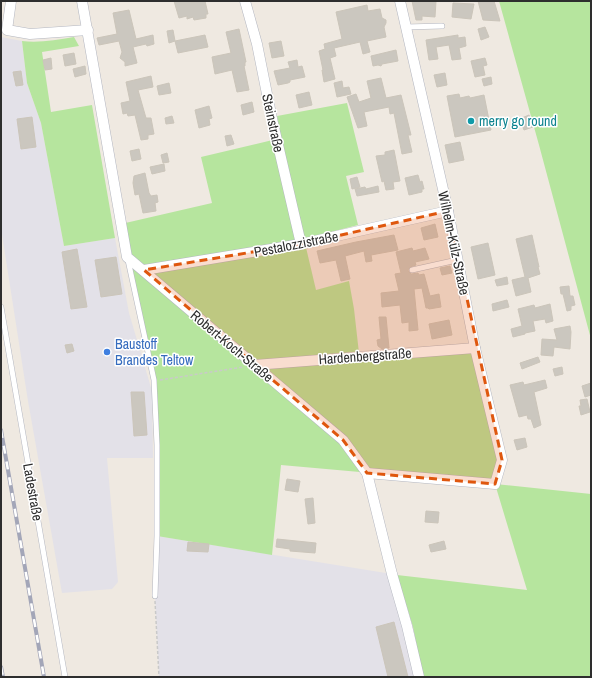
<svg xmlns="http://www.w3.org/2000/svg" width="592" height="678" font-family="'Archivo Narrow',sans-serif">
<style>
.industrial{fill:#e3e1e8}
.green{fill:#b6e59e}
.building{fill:#cbc7bf;stroke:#cbc5ba}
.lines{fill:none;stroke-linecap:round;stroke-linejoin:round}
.service-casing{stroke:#b4b7c1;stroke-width:6}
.minor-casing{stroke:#b4b7c1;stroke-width:11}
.path{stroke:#c9c9c9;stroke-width:1.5;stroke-dasharray:3 2;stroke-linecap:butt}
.service{stroke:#fff;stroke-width:5}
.minor{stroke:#fff;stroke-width:10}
.rail-casing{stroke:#a3a6b8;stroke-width:4}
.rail{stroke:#fff;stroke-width:2.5;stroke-dasharray:8;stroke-linecap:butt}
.marked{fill:#df570e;fill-opacity:0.2;stroke:#df570e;stroke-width:3;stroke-dasharray:8 5;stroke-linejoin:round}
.culture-dot{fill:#0f9aa8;stroke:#fff;stroke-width:1.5}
.shop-dot{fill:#3f7fe0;stroke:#fff;stroke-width:1.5}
.labels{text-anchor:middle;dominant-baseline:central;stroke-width:3;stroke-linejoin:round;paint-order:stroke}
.culture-label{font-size:14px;fill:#0d838f;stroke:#fff;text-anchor:start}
.street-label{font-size:14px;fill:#2e2e2e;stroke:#fff}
.shop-label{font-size:14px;fill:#366cbe;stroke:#fff;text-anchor:start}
</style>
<rect width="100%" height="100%" fill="#efe9e1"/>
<!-- industrial -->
<g class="industrial">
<path d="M1,37L22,41L27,83L41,123L64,246L115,238L129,313L152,391L153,458H107L118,582L112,589L62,593L28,401L1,228Z"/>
<path d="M157,536L392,574L402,627L416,677H159L155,596Z"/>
</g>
<!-- green -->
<g class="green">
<path d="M499,1H591V339L539,145Z"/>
<path d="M74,37L79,46L42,52L51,112L92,105L115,238L64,246L41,123L27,83L22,41C39,43 56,40 74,37Z"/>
<path d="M347,103L364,172L346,176L358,225L304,239L316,290L349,281L354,309L360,362L473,350L498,460L495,484L591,494V677H423L413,627L397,575L527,590L495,484L281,465L272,555L157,536L154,380L121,224L212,203L201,157L281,138L277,116Z"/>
</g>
<!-- building -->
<g class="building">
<path d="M174,1H190L191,2L205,1L208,14H206V18L194,20L193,17L187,19V16L179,18Z"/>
<path d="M412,1H436L435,17L422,16V20H416Z"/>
<path d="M478,1H494L500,21L483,20Z"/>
<path d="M453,3L474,4L471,19L452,17Z"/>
<path d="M367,5L368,11L380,9L382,18L386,20V23L384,27L386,37L367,41L370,52L363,54L360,42L334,48L336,56L330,58L335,79L324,82L322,70H323L319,51L325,49L324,44L342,39L336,12Z"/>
<path d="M129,10L136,39L153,35L154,44L147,46L146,44L133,47L137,63L125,66V62L120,58L122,52L119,41L99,45L97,38L117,34L113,13Z"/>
<path d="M485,27L489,37L481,40L478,29Z"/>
<path d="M239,29L246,62H245V66H244L249,90L237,92L232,70L215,74L212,57L231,53L226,32Z"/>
<path d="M173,30L175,41L169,43L167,31Z"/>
<path d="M205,35L208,47L178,53L175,41Z"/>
<path d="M458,35V38L465,37L466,46L459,48L461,59L452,60L449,45L436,47L438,59L429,60L426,40Z"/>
<path d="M281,41L284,56L272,58L269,43Z"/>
<path d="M396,50L398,61L382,64L381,66L378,65L373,66L371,56Z"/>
<path d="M74,53L76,64L65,66L63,55Z"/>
<path d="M51,58L52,69L45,70L43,60Z"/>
<path d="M485,58L487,65L483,66L485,75L475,77L471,61Z"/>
<path d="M297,60L298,67L302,66L305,77L290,80V82L288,83L278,85L274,71L290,68L288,62Z"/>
<path d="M85,66L86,74L75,77L73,69Z"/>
<path d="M21,71L23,85L16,86L13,72Z"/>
<path d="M445,73L447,85L437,87L434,75Z"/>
<path d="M151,76L153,87L138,90L146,118H151L154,134L148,135V139L141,140L135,115L128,116L127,113L123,114L121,103L130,101L126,82Z"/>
<path d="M491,77L492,84L484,86L482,79Z"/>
<path d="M381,78L386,98L401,95L411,135H408L412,152L402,154L394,113L390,114L389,107L364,112L367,126L358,128L347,97L356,94L359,102L371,98L367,81Z"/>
<path d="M342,81L343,88L349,87L351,94L337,97L334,83Z"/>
<path d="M169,83L171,93L159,95L157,86Z"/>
<path d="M309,92L312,105L299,108L296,95Z"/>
<path d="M459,94L460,98L469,96L470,98L484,95L491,130L455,137L447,96Z"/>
<path d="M252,102L254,112L243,115L241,105Z"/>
<path d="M209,106L212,118L209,119L210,125L199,128L195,110Z"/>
<path d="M529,115L533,127L524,130L522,125L519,126L517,120Z"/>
<path d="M172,116L174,123L166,124L165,118Z"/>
<path d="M32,117L36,147L21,149L17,119Z"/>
<path d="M231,135L234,144L227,146L225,136Z"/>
<path d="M460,142L464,160L449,163L445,145Z"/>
<path d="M139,149L141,159L132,161L130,151Z"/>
<path d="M394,150L400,181L393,182L394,189L386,190L384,181L382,182L376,156L385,155V152Z"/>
<path d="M167,153L169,162L163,163L161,155Z"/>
<path d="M164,164L165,171L152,174L150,167Z"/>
<path d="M145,173L149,193L151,196L157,195L158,202L155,203L156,211L143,213L139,194L135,195L133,183L134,176Z"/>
<path d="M418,175L420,182L422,181L424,189H422V192L409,195L405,178Z"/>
<path d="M357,177L360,187L352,189L350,179Z"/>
<path d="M378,186L379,192L357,196L355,189L365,187L366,189Z"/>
<path d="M435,224L438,237L424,240L421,228Z"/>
<path d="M394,235L398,250L371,255L372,261L366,262L364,251L345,256L350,279L341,281L336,260L320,263L317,251L356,242Z"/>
<path d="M532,235L539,267H538L540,274L528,278L531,292L516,296L512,280L525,277L516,239Z"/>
<path d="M488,243L495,275L478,279L471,247Z"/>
<path d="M412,248L413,251L425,248L429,259L415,262L416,265L410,267L408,271L411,274L418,273L419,275L424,274L430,296L439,294L441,307L429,309L428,308H426L422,288L414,289L418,330L409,331V322L402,323L400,305L382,307L381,293L399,291L395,274L401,273L396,252Z"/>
<path d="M77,249L87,307L71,309L62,252Z"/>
<path d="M116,257L122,294L101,297L95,260Z"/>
<path d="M450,266L452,273L442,275L440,268Z"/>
<path d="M507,277L508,284L497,286L495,280Z"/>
<path d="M569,286L570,296H573L575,305L571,306V310L567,311L563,294H561L560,287Z"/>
<path d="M507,300L509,307L493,311L492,304Z"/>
<path d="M550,304L553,321L546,323L545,319L533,321L535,331L525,333V334L513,337L511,329L522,326L518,309L534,305L535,308Z"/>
<path d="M379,317H386L389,348L382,349L378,346L377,340L381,339Z"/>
<path d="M449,320L452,335L432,339L429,324Z"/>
<path d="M570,326L571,332L570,349L554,347L553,356L541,355L542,339L557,340L554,329Z"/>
<path d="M72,344L74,351L67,353L65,345Z"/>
<path d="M538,357L540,362L522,369L520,363Z"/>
<path d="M562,367L563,374L555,376L553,369Z"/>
<path d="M545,380L547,388L534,392L541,425L534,428L531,419H528L527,415L519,417L510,385L523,382L524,385Z"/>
<path d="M591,383V395L585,397L582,386Z"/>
<path d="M131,392H144L147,435L134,436Z"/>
<path d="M587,399L590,412L581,415L579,406H581L580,400Z"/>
<path d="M525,438L527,447L517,450L514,440Z"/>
<path d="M287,479L300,481L298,492L285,490Z"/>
<path d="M313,498L315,523L308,524L305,499Z"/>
<path d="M426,511L439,512L438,523L425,522Z"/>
<path d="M277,539L316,543L315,553L290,551V549L276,547Z"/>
<path d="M444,541L446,549L431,552L429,545Z"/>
<path d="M188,542L209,544L208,552L187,551Z"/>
<path d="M394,622L408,677H388L376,627Z"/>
</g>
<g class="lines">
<defs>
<g id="service">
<path d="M406,27L442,26"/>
<path d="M128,260L154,380L157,445V536L155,596"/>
<path d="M412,270L457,260"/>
<path d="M1,307L65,677"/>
</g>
<g id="minor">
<path d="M11,1L7,30L30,34L88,30"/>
<path d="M82,1L127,257L343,440L367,473L392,574L407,626L419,677"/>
<path d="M245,1L257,44L272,119L301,244"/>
<path d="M144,270L301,244L448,211"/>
<path d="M254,365L475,348"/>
<path d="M367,473L495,484L502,460L475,348L448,211L400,1"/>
</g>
</defs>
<!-- service casing -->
<use href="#service" class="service-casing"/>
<!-- minor casing -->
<use href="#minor" class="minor-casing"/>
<!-- path -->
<g class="path">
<path d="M160,380L243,367"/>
<path d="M155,601L159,677"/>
</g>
<!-- service -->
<use href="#service" class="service"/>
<!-- minor -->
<use href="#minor" class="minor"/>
<defs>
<g id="rail">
<path d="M1,430L44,677"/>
<path d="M1,667L3,677"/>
</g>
</defs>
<!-- rail casing -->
<use href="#rail" class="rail-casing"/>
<!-- rail -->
<use href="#rail" class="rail"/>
</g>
<!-- marked area -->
<path class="marked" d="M448,211L502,460L495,484L367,473L343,440L144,270L301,244Z"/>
<!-- markers -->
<circle class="culture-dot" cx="471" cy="121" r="4"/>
<circle class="shop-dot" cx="107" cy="352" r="4"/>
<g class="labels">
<!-- culture labels -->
<g class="culture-label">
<text x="479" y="121">merry go round</text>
</g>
<!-- street labels -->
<g class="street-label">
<text transform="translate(273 123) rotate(78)">Steinstraße</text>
<text transform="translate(454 243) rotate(78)">Wilhelm-Külz-Straße</text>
<text transform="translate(296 244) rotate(-11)">Pestalozzistraße</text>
<text transform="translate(232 346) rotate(40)">Robert-Koch-Straße</text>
<text transform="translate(365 356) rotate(-4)">Hardenbergstraße</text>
<text transform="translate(33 492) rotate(80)">Ladestraße</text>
</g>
<!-- shop labels -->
<g class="shop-label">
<text x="115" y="344">Baustoff<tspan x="115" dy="16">Brandes Teltow</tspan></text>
</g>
</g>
<!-- border -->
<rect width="592" height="678" fill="none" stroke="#2e2e2e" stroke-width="4"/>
</svg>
